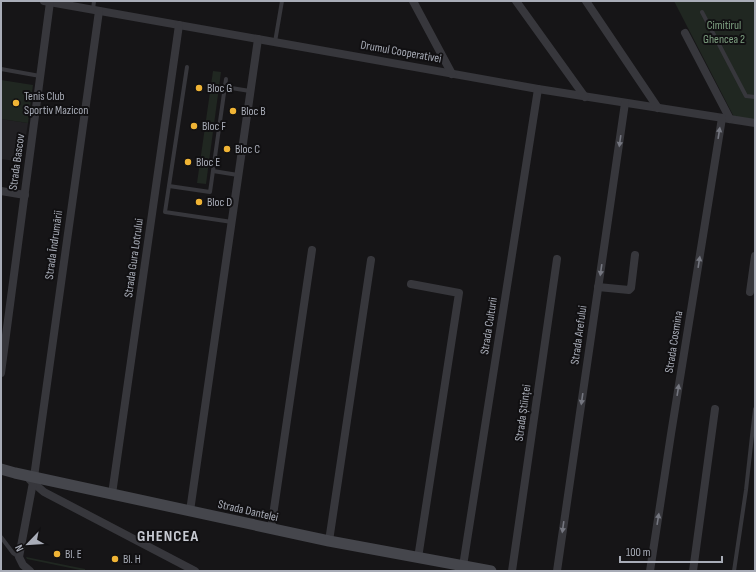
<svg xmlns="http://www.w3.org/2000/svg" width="756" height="572" font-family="'Sofia Sans Condensed',sans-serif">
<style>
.built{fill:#222124}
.green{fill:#202721}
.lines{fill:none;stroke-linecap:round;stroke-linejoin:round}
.lane{stroke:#37373c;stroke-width:4}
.street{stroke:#37373c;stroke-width:8}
.secondary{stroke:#45464c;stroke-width:11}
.oneway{fill:#757780}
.poi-dot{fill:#f0b435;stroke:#111012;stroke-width:1.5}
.labels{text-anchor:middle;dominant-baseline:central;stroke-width:4;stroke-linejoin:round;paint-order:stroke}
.park-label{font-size:12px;fill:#7fa282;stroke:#111012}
.street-label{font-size:12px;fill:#a8acb7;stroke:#111012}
.poi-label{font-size:12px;fill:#a8acb7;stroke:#111012;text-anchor:start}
.district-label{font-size:16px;font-weight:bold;letter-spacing:1px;fill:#c8cbd3;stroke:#111012}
</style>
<rect width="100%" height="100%" fill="#161517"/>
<!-- built -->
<path class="built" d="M1,119L28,123L22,162L1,159Z"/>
<!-- green -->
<g class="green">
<path d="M674,1H755V120L734,117Z"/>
<path d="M213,71L221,72L206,184L197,183Z"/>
<path d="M1,80L33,85L28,123L1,119Z"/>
<path d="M26,557L85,569V571L27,559Z"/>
</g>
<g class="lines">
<!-- lane -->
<g class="lane">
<path d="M93,10L94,1"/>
<path d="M702,12L746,96L755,97"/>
<path d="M275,42L282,1"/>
<path d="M187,67L165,212L232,222"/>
<path d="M1,69L40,76"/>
<path d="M225,87L250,91"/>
<path d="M213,171L238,175"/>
<path d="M169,186L210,192L226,79"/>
<path d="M1,537L13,553L19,557"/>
<path d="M734,571L746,490L755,409"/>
</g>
<!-- street -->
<g class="street">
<path d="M44,1L538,89L755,123"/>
<path d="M413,1L452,74"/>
<path d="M516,1L585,97"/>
<path d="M586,1L658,108"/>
<path d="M685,33L730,119"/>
<path d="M1,191L25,195"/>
<path d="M411,284L459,293L418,558"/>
<path d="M598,287L629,290L631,288L635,255"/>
<path d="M750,292L755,256"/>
<path d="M1,373L50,2"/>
<path d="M30,480L44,492L195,571"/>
<path d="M112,494L179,25"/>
<path d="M190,511L258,39"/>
<path d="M271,529L312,250"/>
<path d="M329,541L371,260"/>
<path d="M463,566L538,89"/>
<path d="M30,571L23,565L19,557L34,477L99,11"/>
<path d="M512,571L557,259"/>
<path d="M557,571L625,103"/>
<path d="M650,571L671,434L722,118"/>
<path d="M693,571L715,409"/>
</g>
<!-- secondary -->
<path class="secondary" d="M1,469L15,473L329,541L491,571"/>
</g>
<!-- one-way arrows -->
<defs><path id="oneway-solid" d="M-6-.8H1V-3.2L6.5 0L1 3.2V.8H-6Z"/></defs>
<g class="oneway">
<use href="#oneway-solid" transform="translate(719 133) rotate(-81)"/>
<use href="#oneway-solid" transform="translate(620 141) rotate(98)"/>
<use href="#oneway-solid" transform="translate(699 262) rotate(-81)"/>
<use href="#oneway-solid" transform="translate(601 270) rotate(98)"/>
<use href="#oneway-solid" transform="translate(678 390) rotate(-81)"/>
<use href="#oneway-solid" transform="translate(582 399) rotate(98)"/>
<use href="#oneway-solid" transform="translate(658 519) rotate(-81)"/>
<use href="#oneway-solid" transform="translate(563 527) rotate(98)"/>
</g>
<!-- markers -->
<g class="poi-dot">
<circle cx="199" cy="88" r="4"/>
<circle cx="16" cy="103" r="4"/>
<circle cx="233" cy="111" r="4"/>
<circle cx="194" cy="126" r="4"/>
<circle cx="227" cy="149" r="4"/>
<circle cx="188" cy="162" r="4"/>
<circle cx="199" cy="202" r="4"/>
<circle cx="57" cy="554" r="4"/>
<circle cx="115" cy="559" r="4"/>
</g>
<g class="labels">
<!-- park labels -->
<g class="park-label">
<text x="724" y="25">Cimitirul<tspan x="724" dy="14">Ghencea 2</tspan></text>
</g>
<!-- street labels -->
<g class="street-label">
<text transform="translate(401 52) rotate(10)">Drumul Cooperativei</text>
<text transform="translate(17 162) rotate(-82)">Strada Bascov</text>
<text transform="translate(54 245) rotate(-82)">Strada Îndrumării</text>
<text transform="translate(134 258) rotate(-82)">Strada Gura Lotrului</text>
<text transform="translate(489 326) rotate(-81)">Strada Culturii</text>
<text transform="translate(579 335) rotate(-82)">Strada Arefului</text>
<text transform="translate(674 342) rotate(-81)">Strada Cosmina</text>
<text transform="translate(523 413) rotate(-82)">Strada Științei</text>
<text transform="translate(248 511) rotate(13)">Strada Dantelei</text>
</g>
<!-- poi labels -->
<g class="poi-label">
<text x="207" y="88">Bloc G</text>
<text x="24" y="96">Tenis Club<tspan x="24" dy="14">Sportiv Mazicon</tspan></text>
<text x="241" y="111">Bloc B</text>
<text x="202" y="126">Bloc F</text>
<text x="235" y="149">Bloc C</text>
<text x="196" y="162">Bloc E</text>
<text x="207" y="202">Bloc D</text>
<text x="65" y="554">Bl. E</text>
<text x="123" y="559">Bl. H</text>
</g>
<!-- district labels -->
<g class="district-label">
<text x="168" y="536">GHENCEA</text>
</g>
</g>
<!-- border -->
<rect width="756" height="572" fill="none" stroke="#a8acb7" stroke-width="4"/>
<!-- north arrow -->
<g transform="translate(28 544) rotate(245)" stroke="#111012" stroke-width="3" paint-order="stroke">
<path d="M0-3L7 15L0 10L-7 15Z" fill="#a8acb7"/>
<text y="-6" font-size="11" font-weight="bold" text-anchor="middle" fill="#a8acb7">N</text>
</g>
<!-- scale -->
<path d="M620 556v6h102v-6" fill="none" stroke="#a8acb7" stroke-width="2"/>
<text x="626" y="556" font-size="12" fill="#a8acb7" stroke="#111012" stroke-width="3" paint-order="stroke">100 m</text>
</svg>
